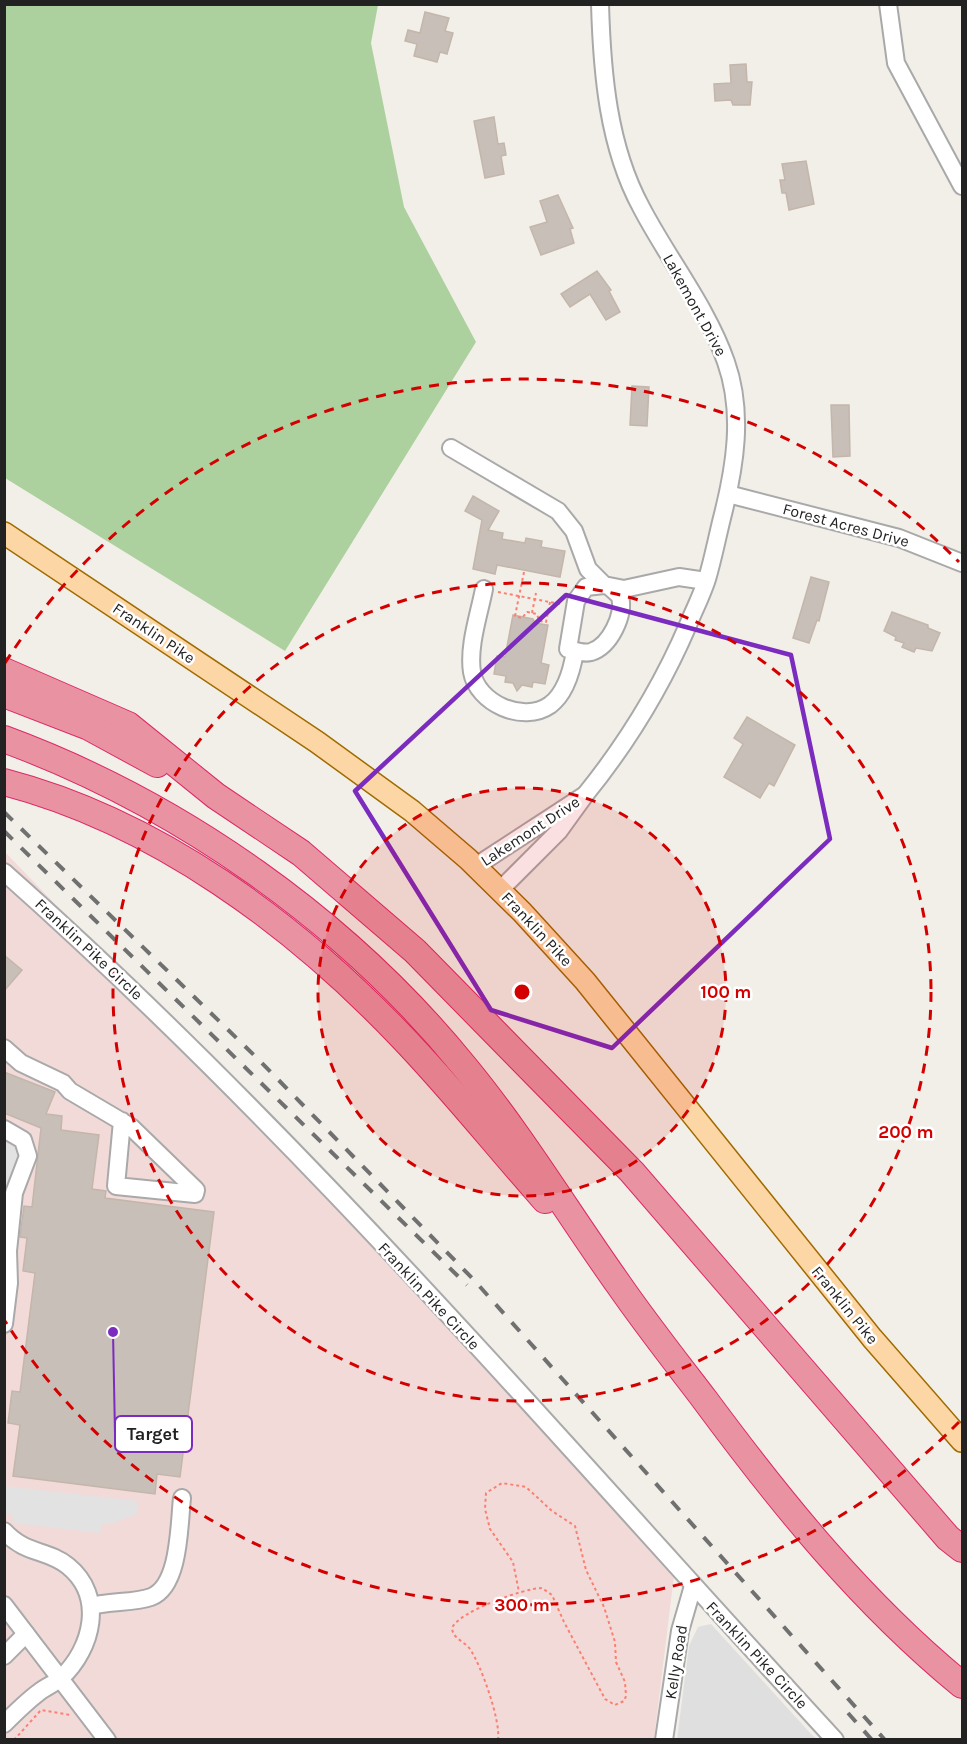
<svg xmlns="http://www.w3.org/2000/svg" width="967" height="1744" font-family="Karla,sans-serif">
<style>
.residential{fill:#e0dfdf}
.commercial{fill:#f2dad9}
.forest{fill:#add19e}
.parking{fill:#e2e2e2}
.building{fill:#c7bfb8;stroke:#c4b6ab;stroke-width:1.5}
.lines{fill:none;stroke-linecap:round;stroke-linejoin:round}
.minor-casing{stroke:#a9a9a9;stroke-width:20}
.major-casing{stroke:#a06b00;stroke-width:24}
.highway-casing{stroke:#dc2a67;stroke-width:28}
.path{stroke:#fa8072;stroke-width:2;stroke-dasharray:3 3;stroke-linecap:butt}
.minor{stroke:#fff;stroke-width:16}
.major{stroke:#fcd6a4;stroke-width:21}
.highway{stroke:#e892a2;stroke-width:26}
.rail{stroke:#707070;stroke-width:4;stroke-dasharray:12 12;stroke-linecap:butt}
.marked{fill:none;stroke:#7b2cbf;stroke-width:4.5;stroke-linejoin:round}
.ring{fill:none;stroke:#d40000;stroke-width:3;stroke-dasharray:10 8}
.labels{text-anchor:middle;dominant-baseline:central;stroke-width:5;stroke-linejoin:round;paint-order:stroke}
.street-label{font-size:16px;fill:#222;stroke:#fff}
.centre{fill:#d40000;stroke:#fff;stroke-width:3}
.ring-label{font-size:18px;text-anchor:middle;font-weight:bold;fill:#d40000;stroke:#fff;stroke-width:5;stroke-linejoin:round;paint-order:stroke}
.leader{fill:none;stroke:#7b2cbf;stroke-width:2}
.callout-dot{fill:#7b2cbf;stroke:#fff;stroke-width:2}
.callout{fill:#fff;stroke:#7b2cbf;stroke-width:2}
.callout-label{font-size:18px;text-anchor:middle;font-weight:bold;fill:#222}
</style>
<rect width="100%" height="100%" fill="#f2efe9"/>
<!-- residential -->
<path class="residential" d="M711,1624L811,1734L817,1739H677L689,1646L698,1627Z"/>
<!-- commercial -->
<path class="commercial" d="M4,851L677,1551L654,1739H5Z"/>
<!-- forest -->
<path class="forest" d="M4,5H378L371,43L404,207L476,342L285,651L5,478Z"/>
<!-- parking -->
<g class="parking">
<path d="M5,1142L15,1147L18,1156L5,1187Z"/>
<path d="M4,1486L138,1501L137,1514L111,1524L103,1523L100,1533L13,1523L12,1514L5,1513Z"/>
</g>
<!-- building -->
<g class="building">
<path d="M425,12L449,18L445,31L453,33L447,54L440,52L437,62L414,56L417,44L405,41L408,30L420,33Z"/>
<path d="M746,64L747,82H752L750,105H733L731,100L715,101L714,84L731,83L730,65Z"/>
<path d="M494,117L498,144L504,143L506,155L501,156L504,174L485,178L474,121Z"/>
<path d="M806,161L814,204L789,210L786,193H782L780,180H785L782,164Z"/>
<path d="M558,195L573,228L570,229L574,243L541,255L530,227L547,222L540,201Z"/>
<path d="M597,271L611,290L609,291L620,312L606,320L590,294L570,307L561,294Z"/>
<path d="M632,386L649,387L647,426L630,425Z"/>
<path d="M831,405H849L850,456L833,457Z"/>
<path d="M473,496L499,511L488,530L503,533L502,539L525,543L526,538L542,541L541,547L565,551L560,577L497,565L495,574L473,569L482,520L465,511Z"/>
<path d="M811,577L829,582L819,621L817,620L809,643L793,638Z"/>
<path d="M892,612L928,625V628L940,633L932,651L916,648L914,652L902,647L904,643L895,640L896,637L884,631Z"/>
<path d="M513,615L533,619L535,623L548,625L541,663L549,665L545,684L533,682L532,687L522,685L517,691L513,683L505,682L506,676L494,674L497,656L505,657Z"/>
<path d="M747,717L795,745L774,786L769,783L760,798L724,777L743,744L734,738Z"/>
<path d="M4,955L22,970L4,991Z"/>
<path d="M4,1072L55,1092L46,1114L62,1116L61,1130L99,1135L92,1189L106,1191L105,1198L214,1212L180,1477L157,1474L155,1494L13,1476L20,1425L8,1423L12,1391L20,1392L35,1273L23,1271L27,1238L20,1237L24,1206L32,1207L41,1128L4,1113Z"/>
</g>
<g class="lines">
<defs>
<g id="minor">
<path d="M888,4L896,63L962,186"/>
<path d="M451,448L558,511L574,531L588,569L604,585L624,589L679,577L706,581"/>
<path d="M728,494L899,538L962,563"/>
<path d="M604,585L586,587L576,601L568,649C576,651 583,654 591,652C610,646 625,615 620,596L611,588"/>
<path d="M484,589C479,615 468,646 472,672C477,703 523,724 550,705C566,693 572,670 575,651"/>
<path d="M585,795C628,742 661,688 688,625C694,610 702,595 707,579C713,559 717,538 722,518C735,467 744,413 726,362C707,307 668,259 641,207C608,146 602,73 600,4"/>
<path d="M476,866L585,795L559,831L500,890"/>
<path d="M4,872C304,1138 563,1445 835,1740"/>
<path d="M4,1048L21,1063L63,1083L70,1091L131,1127L196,1190L195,1194L116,1186L122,1121"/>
<path d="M4,1129L23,1140L28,1156L14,1193L8,1251L9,1283L4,1324"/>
<path d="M4,1531C26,1555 47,1549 68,1566C105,1596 93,1648 61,1678C54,1684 45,1687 38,1693C26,1702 15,1713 4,1724"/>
<path d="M4,1605L107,1740"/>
<path d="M91,1606C110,1601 135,1603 151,1597C180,1586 179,1525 182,1498"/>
<path d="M4,1656L26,1634"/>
<path d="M664,1740L680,1631L693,1586"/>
</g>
<path id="major" d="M4,533L317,742L412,811L468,859L522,912L585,981L872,1338L962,1441"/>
<g id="highway">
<path d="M4,671L128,725L216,796L301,853L415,951L632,1172L948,1538L962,1549"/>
<path d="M4,694L89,727L157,764"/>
<path d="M4,739C180,804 346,921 464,1066C521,1135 567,1212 619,1285C646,1324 676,1362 705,1400C782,1504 862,1603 962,1685"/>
<path d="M4,782C157,822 294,924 401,1036C452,1089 497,1146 545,1200"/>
</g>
</defs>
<!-- minor casing -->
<use href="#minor" class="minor-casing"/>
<!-- major casing -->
<use href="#major" class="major-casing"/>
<!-- highway casing -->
<use href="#highway" class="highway-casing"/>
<!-- path -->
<g class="path">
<path d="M524,572L515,616L522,618L527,612L537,614L539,621L546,622L550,602"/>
<path d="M498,592L560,604"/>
<path d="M532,613L536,593"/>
<path d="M14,1740L41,1710L70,1715"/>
<path d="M498,1740C501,1721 481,1665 470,1649C464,1641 453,1639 452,1628C458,1612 524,1588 542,1588L552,1595L564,1622L605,1699L615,1705L624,1701L626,1696L625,1682L616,1662L615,1642L604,1607L586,1570L575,1526L552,1511L526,1487L502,1483L486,1493L485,1509L490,1529L513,1562L519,1592"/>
</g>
<!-- minor -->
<use href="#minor" class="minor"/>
<!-- major -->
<use href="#major" class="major"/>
<!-- highway -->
<use href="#highway" class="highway"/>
<!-- rail -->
<g class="rail">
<path d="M4,812L256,1057L473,1279L885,1740"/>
<path d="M4,831L467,1285"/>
<path d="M848,1713L872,1740"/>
</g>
</g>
<!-- marked area -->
<path class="marked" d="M566,595L791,655L830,839L612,1048L491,1010L355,791Z"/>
<!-- distance rings -->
<circle cx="522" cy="992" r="204" fill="#d40000" fill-opacity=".12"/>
<g class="ring">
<circle cx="522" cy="992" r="204"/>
<circle cx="522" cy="992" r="409"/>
<path d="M959 1422A613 613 0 0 1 5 1321M5 663A613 613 0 0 1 959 562"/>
</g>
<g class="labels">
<!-- street labels -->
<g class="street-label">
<text transform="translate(695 305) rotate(61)">Lakemont Drive</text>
<text transform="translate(846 525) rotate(15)">Forest Acres Drive</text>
<text transform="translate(154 633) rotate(34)">Franklin Pike</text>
<text transform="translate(530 831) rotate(-33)">Lakemont Drive</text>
<text transform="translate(537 929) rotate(47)">Franklin Pike</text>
<text transform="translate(89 949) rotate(43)">Franklin Pike Circle</text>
<text transform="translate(429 1296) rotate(47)">Franklin Pike Circle</text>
<text transform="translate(845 1305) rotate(51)">Franklin Pike</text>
<text transform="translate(757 1655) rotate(47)">Franklin Pike Circle</text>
<text transform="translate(676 1662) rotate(-81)">Kelly Road</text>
</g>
</g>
<circle cx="522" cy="992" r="9" class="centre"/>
<g class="ring-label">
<text x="726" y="998">100 m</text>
<text x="906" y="1138">200 m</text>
<text x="522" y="1611">300 m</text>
</g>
<!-- callouts -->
<path class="leader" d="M113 1332L115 1434"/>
<circle class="callout-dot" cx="113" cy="1332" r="6"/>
<rect class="callout" x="115" y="1416" width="77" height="36" rx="6"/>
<g class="callout-label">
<text x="153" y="1440">Target</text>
</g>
<!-- border -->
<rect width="967" height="1744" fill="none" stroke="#222222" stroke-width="12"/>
</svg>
